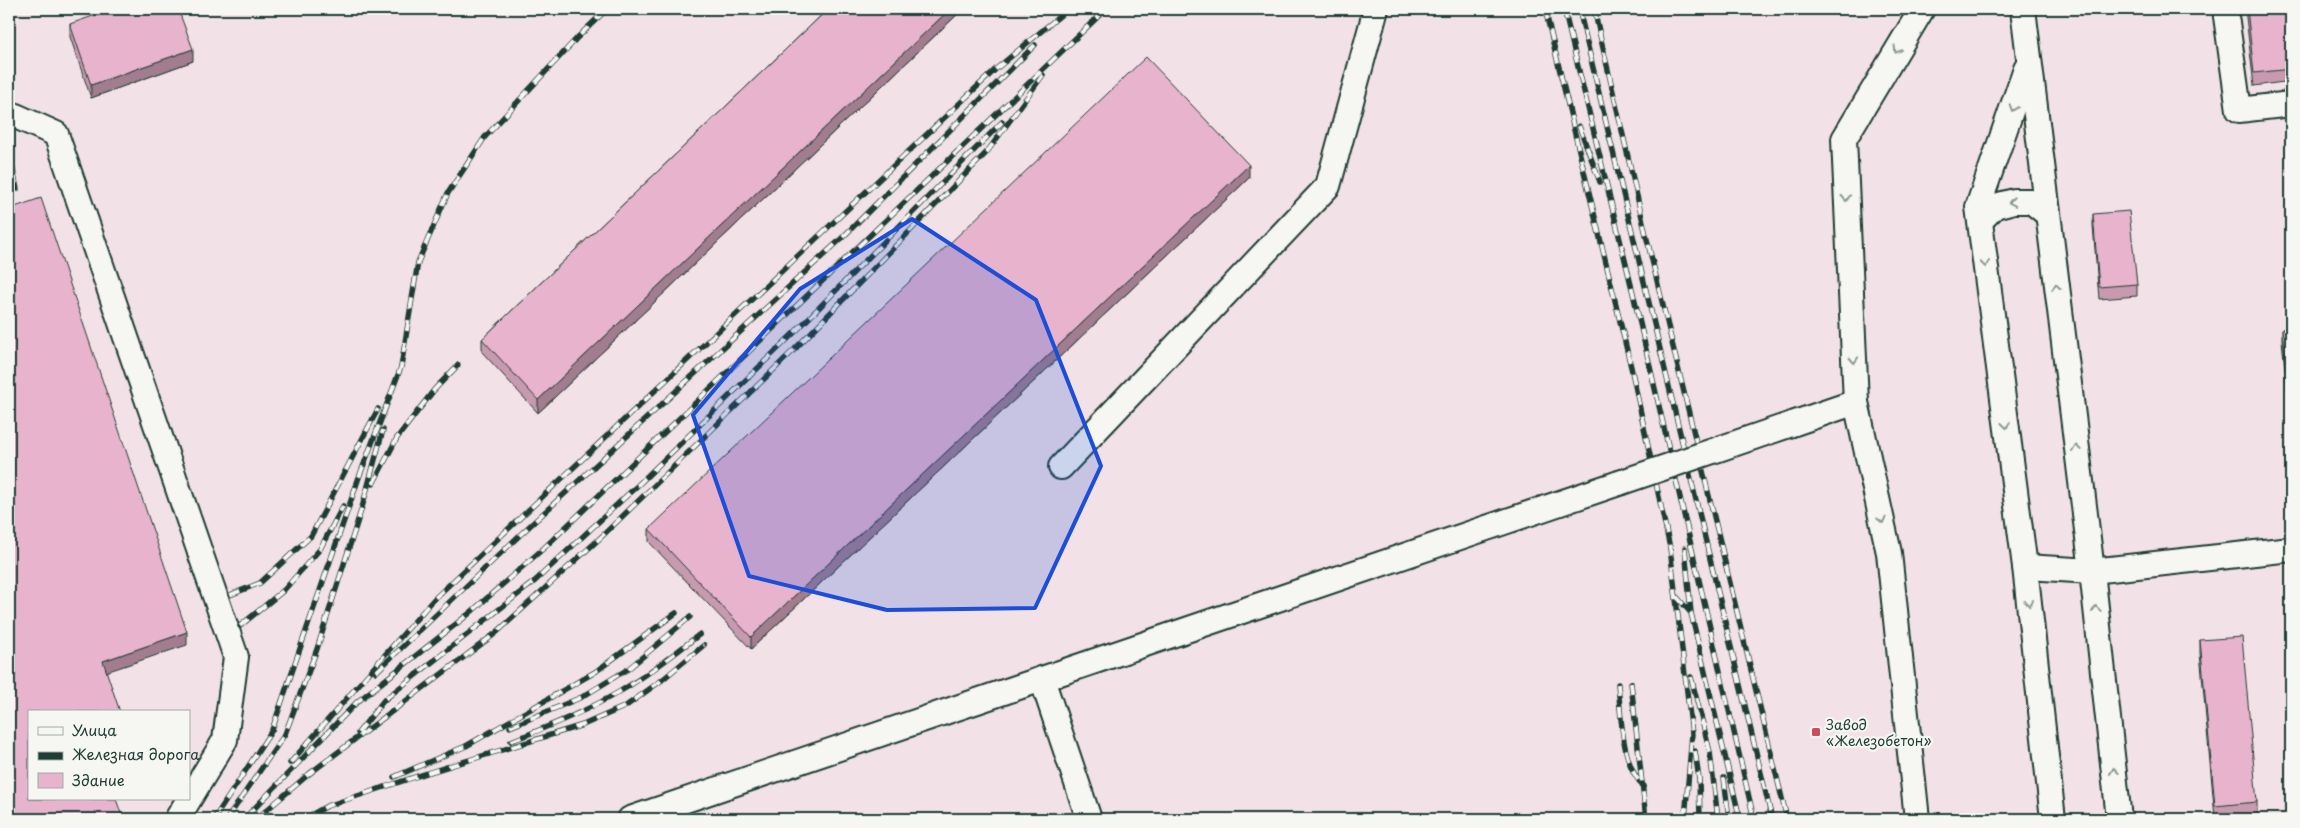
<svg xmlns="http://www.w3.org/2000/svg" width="2300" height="828" font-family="'Playpen Sans',sans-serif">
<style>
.built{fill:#f2e2e7;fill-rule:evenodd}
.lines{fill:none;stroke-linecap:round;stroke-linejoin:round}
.minor-casing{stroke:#1f3d34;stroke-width:28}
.minor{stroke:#f6f6f2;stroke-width:24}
.rail-casing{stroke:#1f3d34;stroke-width:5.5}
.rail{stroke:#f6f6f2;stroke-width:4;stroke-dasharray:11;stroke-linecap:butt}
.minor-bridge-casing{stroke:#1f3d34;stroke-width:28;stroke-linecap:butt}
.minor-bridge{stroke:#f6f6f2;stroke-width:24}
.wall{fill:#c89aaf;stroke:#1f3d34}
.shaded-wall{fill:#a27d8f;stroke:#1f3d34}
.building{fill:#e8b3cc;stroke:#1f3d34}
.oneway{stroke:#8a9a93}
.marked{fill:#1d4ed8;fill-opacity:0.2;stroke:#1d4ed8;stroke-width:4;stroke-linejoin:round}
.poi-dot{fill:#d1495b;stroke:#f6f6f2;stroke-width:2}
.labels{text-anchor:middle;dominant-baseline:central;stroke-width:4.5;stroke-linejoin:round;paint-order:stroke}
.poi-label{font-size:14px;fill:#1f3d34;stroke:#f6f6f2;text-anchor:start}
</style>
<rect width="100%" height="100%" fill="#f6f6f2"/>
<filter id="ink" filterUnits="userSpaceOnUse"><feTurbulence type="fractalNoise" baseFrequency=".02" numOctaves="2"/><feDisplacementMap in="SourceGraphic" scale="10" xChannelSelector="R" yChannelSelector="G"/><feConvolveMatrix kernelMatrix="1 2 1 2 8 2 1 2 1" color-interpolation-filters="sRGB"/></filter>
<g filter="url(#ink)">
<!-- built -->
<path class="built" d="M9,9H2291V819H9ZM29,712H189V799H29Z"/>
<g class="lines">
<defs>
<g id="minor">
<path d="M2023,9L2092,571L2119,819"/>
<path d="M2225,9L2239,110L2291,104"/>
<path d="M2026,68L1978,207L2025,567L2053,819"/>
<path d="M9,113L56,134L236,657L225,740L177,819"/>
<path d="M1980,221L1995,206L2014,201H2031L2046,213"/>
<path d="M1792,424L1856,402"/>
<path d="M1061,467L1328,186L1376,9"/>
<path d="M2025,567L2092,571L2291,549"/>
<path d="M1042,679L1089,819"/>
<path d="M630,819L1619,483"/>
<path d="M1917,819L1889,553L1856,402L1844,139L1922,9"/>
</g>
</defs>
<!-- minor casing -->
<use href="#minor" class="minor-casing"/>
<!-- minor -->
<use href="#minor" class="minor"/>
<defs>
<g id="rail">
<path d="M1545,9L1631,367L1670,548L1692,734L1685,819"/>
<path d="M1564,9L1633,293L1754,819"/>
<path d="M1579,9L1772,819"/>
<path d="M1594,9L1646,235L1787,819"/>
<path d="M9,13L10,9"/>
<path d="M1579,126L1600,182"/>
<path d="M9,151L17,189"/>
<path d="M373,484L397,438L434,390L458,365"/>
<path d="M1685,548L1691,613"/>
<path d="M230,595L260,583L311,536L378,409"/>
<path d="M1676,596L1691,613L1740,819"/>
<path d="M240,626L284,590L320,549L343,506"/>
<path d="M376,672L522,533L841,239L1035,45"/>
<path d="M1691,677L1710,752L1718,819"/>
<path d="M1631,683L1646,819"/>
<path d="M1618,684C1621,713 1621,767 1644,786"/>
<path d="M510,727L582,697L628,669L690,617"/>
<path d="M358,733L384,700L535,581L638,485L797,330L1002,122"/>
<path d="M511,741C548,727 585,712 619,692C648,675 674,654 700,634"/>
<path d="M1695,751L1699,779L1700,819"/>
<path d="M290,763L433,600L996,69L1068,9"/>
<path d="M394,777L466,746L595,672L676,613"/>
<path d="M1724,778L1729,819"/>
<path d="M247,816L357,702L470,613L545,547L1106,9"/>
<path d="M214,819L272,730L358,480L401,367L418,262L448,193L485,137L578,37L607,9"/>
<path d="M227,819L285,734L317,649L363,504L383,430"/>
<path d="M256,819L309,774L496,633L598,540L795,349L987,152L1043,75"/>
<path d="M304,819L327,806L427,773L583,725L626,706L662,680L704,645"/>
</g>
</defs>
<!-- rail casing -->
<use href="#rail" class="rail-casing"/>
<!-- rail -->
<use href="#rail" class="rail"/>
<defs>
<path id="minor-bridge" d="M1619,483L1792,424"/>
</defs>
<!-- minor-bridge casing -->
<use href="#minor-bridge" class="minor-bridge-casing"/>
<!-- minor-bridge -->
<use href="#minor-bridge" class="minor-bridge"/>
</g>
<!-- wall -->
<g class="wall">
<path d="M828,9H963L538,413L482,352V339Z"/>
<path d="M2245,9H2291V81L2254,86Z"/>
<path d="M70,24L193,61L91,98L70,37Z"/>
<path d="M1249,178L751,649L649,542V529Z"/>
<path d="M2093,214L2137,284V296L2099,299L2093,226Z"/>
<path d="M2291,328V426L2282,341V329Z"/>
<path d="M2200,640L2257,802V815L2215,818L2200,653Z"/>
</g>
<!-- shaded-wall -->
<g class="shaded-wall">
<path d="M950,9H963L538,413V400Z"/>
<path d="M193,49V61L91,98V85Z"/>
<path d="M1249,165V178L751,649V637Z"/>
<path d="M187,632V645L103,673V661Z"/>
</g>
<!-- building -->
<g class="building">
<path d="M113,9H178L193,49L91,85L70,24Z"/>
<path d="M828,9H950L538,400L482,339Z"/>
<path d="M2247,9H2291V69L2254,73Z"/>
<path d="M1146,57L1249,165L751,637L649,529Z"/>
<path d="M41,198L187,632L103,661L120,712H29V799H116L123,819H9V209Z"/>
<path d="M2129,211L2137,284L2099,287L2093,214Z"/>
<path d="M2291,328V414L2282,329Z"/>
<path d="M2242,637L2257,802L2215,806L2200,640Z"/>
</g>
<!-- one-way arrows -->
<defs><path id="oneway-chevron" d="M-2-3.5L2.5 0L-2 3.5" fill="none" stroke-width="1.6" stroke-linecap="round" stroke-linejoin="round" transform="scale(1.25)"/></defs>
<g class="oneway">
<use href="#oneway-chevron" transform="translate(1897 50) rotate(121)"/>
<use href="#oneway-chevron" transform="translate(2013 108) rotate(109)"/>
<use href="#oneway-chevron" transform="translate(1846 198) rotate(87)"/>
<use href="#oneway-chevron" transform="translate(2012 202) rotate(170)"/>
<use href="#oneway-chevron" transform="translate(1985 264) rotate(83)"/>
<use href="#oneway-chevron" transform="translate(2056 287) rotate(-97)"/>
<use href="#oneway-chevron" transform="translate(1854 360) rotate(87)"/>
<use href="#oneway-chevron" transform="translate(2006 425) rotate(83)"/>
<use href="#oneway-chevron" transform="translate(2076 448) rotate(-97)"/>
<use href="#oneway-chevron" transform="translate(1882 520) rotate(78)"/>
<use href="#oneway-chevron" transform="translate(2029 603) rotate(84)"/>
<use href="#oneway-chevron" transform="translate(2096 609) rotate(-96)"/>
<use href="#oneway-chevron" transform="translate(2114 771) rotate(-96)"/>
</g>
</g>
<!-- marked area -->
<path class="marked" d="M912,219L1036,300L1101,466L1035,608L887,610L749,576L693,415L800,289Z"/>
<!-- markers -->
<rect class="poi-dot" x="1811" y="727" width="10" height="10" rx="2.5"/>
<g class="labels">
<!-- poi labels -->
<g class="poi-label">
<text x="1826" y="724">Завод<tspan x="1826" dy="16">«Железобетон»</tspan></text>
</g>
</g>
<!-- margin -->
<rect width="2300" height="828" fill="none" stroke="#f6f6f2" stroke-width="30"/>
<rect x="15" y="15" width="2270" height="798" fill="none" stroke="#1f3d34" stroke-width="2" filter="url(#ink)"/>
<!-- legend -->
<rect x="28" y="710" width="162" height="90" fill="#f6f6f2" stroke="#a0aca6"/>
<rect x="38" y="727" width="25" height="8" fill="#f6f6f2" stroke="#a0aca6"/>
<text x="72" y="736" font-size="15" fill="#1f3d34">Улица</text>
<rect x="38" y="752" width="25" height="8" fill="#1f3d34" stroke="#a0aca6"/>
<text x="72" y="760" font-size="15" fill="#1f3d34">Железная дорога</text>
<rect x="38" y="773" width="25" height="15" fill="#e8b3cc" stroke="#a0aca6"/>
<text x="72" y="786" font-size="15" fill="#1f3d34">Здание</text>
</svg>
